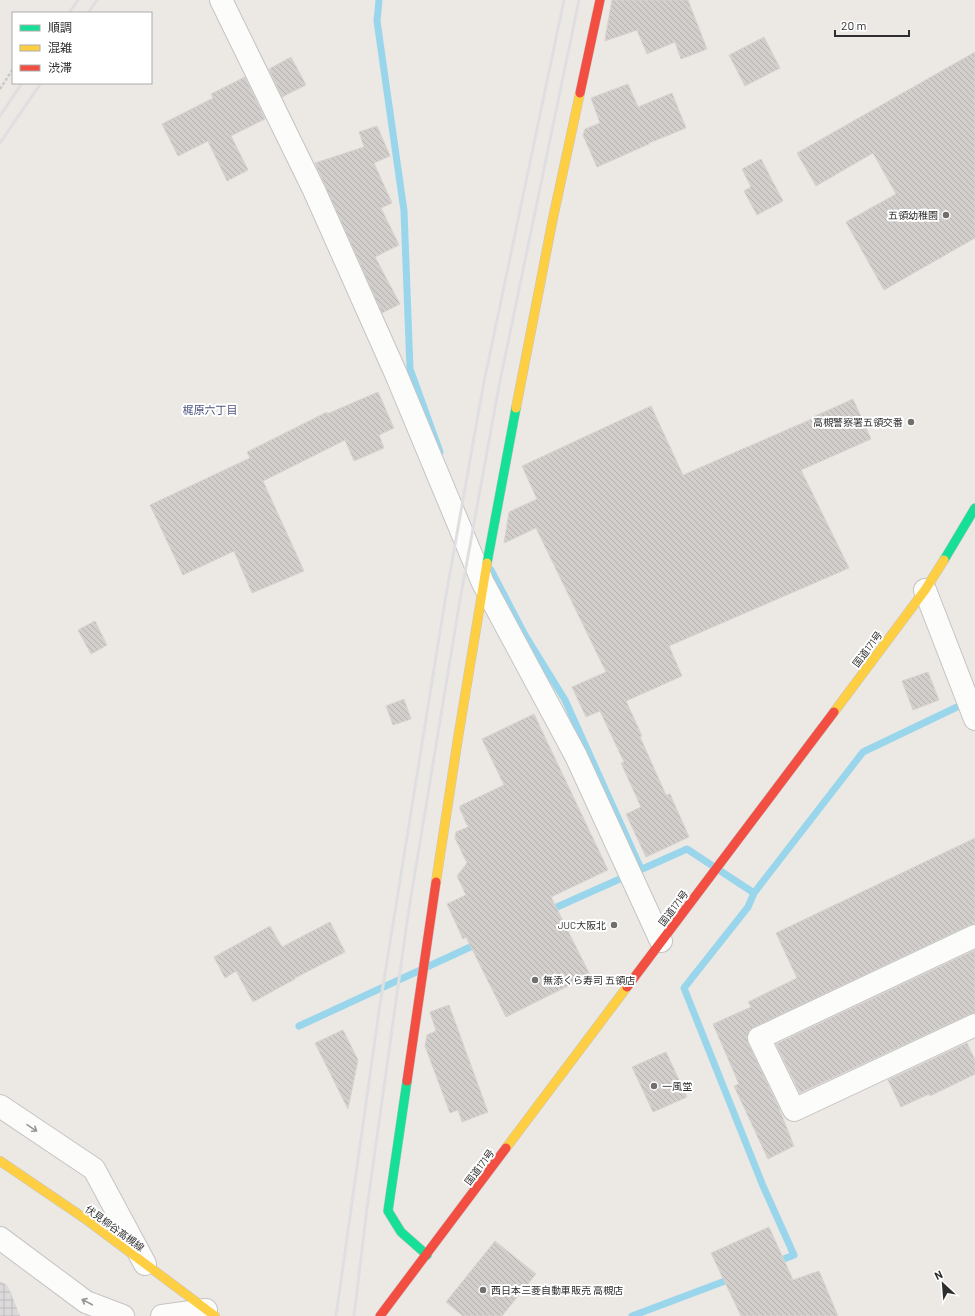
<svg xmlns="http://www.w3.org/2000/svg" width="975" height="1316" font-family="Barlow,'Noto Sans JP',sans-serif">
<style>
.industrial{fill:url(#industrial-grid)}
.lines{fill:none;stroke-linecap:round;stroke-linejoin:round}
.stream{stroke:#99d6ec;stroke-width:7}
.building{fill:url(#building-back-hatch);stroke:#d7d4d0}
.street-casing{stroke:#c5c4c5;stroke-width:24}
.fast-casing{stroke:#c5c4c5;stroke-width:10}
.slow-casing{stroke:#c5c4c5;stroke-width:10}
.jam-casing{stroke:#c5c4c5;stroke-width:10}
.path{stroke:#c9c9c8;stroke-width:2.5;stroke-dasharray:3 2;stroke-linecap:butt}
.street{stroke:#fcfcfb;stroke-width:22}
.fast{stroke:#16e098;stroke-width:9}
.slow{stroke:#ffcf43;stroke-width:9}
.jam{stroke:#f24e42;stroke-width:9}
.rail{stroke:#dfdfe1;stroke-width:3}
.oneway{stroke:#959594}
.poi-dot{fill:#706f6e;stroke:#fff;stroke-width:1.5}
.labels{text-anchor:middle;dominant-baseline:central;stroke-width:4;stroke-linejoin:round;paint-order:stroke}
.poi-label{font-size:10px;fill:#2e2e2e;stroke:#fff;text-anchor:end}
.street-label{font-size:10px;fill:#2e2e2e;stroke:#fff}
.neighbourhood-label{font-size:11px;fill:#4d5680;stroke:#fff}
</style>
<defs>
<pattern id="industrial-grid" width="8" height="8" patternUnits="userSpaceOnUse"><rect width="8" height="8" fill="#dcd9db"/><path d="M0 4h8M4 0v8" fill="none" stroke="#bdbbbc"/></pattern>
<pattern id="building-back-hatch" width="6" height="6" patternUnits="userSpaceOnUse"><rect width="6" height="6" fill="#d1cecb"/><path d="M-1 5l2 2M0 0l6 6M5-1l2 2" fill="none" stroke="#b4b1af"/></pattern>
</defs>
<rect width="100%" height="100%" fill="#ece8e4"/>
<!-- industrial -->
<path class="industrial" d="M0,1281L8,1286L20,1316H0Z"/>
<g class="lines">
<!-- stream -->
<g class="stream">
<path d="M379,0L377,21L404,211L410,369L440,452"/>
<path d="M491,570L525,635L565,700L641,869"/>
<path d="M548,911L687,849L754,893"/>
<path d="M299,1026L479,943"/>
<path d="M776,1262L794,1255L763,1186L684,988L748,907L754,893L863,752L957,707L967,704"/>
<path d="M632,1316L733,1278"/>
</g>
</g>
<!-- building -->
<g class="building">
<path d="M612,0H688L707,49L681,59L675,42L647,54L637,30L605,41L606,33Z"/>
<path d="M764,37L780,68L745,86L729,55Z"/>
<path d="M975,52V238L884,290L846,222L896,194L873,153L816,186L797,153Z"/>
<path d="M291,57L306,85L282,97L269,69Z"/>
<path d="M245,77L265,119L231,136L248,170L227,181L208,141L178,156L162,124L213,98L211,94Z"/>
<path d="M628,84L638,107L672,93L686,128L649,143V144L597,167L583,135L585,129L600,123L591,98Z"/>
<path d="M377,126L390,156L374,163L392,203L381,208L399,245L375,257L400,304L382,313L315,163L364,147L359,132Z"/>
<path d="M761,159L783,201L757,215L744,191L751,187L742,169Z"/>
<path d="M378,392L394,428L379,435L384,448L354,461L345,440L263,481L304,571L252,593L234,551L183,575L150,505L250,458L247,452L327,412V414Z"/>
<path d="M853,399L871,439L801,470L849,568L669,646L682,676L626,701L642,736L640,737L666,795L670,794L689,837L646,857L626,814L641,807L621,763L624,762L600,711L586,717L572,687L606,672L536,528L504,543L509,512L537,499L522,466L651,406L683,475L814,418L813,417Z"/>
<path d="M95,621L107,645L91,654L78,630Z"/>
<path d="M928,672L939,700L913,710L902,681Z"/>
<path d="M404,699L411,719L393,725L386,706Z"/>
<path d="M534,714L608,870L551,897L590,975L506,1017L466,937L463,939L447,904L466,895L457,876L467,863L455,838L456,832L468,827L460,809V806L504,785L482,739Z"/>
<path d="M975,838V924L970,925L754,1027L749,1031L747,1037L748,1043L778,1106L794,1146L768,1159L734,1086L739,1084L713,1024L751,1007L748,1002L797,978L776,933Z"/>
<path d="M330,922L345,952L295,978V979L253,1002L236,971L225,978L214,957L270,926L282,947Z"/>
<path d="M975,950V1013L970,1014L800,1093L776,1044Z"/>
<path d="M449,1005L488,1112L462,1122L458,1110L450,1113L425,1046L427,1035L436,1031L430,1012Z"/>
<path d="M343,1030L358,1060L348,1109L315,1043Z"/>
<path d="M967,1043L975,1060V1074L930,1096L929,1094L901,1107L888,1080Z"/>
<path d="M666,1052L687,1097L653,1112L632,1067Z"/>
<path d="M769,1227L793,1280L819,1271L838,1316H741L711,1253Z"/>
<path d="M495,1241L536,1274L502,1316H463L446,1302Z"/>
</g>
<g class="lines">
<defs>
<g id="street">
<path d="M221,0L314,190L396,374L483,583L576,756L661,941"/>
<path d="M925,590L975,719"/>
<path d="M975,936L759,1038L794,1110L975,1025"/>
<path d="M0,1106L94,1169L145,1264"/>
<path d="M0,1238L86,1302L123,1316"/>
<path d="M162,1316L206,1310"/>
</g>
<g id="fast">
<path d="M944,560L975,508"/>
<path d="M487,563L516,408"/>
<path d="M407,1081L388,1211L401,1232L427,1255"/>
</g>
<g id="slow">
<path d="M516,408L553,218L580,93"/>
<path d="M834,712L925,590L944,560"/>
<path d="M436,882L458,738L487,563"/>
<path d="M506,1148L627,987"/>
<path d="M0,1161L84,1218L215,1316"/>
</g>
<g id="jam">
<path d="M580,93L600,0"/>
<path d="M627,987L834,712"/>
<path d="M407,1081L436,882"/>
<path d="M380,1316L506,1148"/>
</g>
</defs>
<!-- street casing -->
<use href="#street" class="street-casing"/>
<!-- fast casing -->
<use href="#fast" class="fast-casing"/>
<!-- slow casing -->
<use href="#slow" class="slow-casing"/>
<!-- jam casing -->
<use href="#jam" class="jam-casing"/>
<!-- path -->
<path class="path" d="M0,89L13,69"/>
<!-- street -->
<use href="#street" class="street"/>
<!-- fast -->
<use href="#fast" class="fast"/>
<!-- slow -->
<use href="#slow" class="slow"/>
<!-- jam -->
<use href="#jam" class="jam"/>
<!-- rail -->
<g class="rail">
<path d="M69,13L78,0"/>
<path d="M88,13L97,0"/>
<path d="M0,116L22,83"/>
<path d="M0,143L41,83"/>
<path d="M336,1316L379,1011L445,601L483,387L564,0"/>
<path d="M354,1316L367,1208L408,915L460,600L499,386L579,0"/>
</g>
</g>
<!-- one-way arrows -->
<defs><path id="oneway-shaft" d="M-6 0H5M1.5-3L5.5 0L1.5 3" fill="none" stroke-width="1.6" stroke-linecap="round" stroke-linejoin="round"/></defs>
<g class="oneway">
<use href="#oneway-shaft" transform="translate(32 1128) rotate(34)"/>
<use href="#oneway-shaft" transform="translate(87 1302) rotate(-152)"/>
</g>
<!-- markers -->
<g class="poi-dot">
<circle cx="946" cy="215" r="4"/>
<circle cx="911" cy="422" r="4"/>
<circle cx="614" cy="925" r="4"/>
<circle cx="535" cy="980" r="4"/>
<circle cx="654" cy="1086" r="4"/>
<circle cx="483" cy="1290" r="4"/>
</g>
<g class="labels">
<!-- poi labels -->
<g class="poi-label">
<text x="938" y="215">五領幼稚園</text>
<text x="903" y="422">高槻警察署五領交番</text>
<text x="606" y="925">JUC大阪北</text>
<text x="543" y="980" text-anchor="start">無添くら寿司 五領店</text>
<text x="662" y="1086" text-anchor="start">一風堂</text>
<text x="491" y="1290" text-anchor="start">西日本三菱自動車販売 高槻店</text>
</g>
<!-- street labels -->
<g class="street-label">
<text transform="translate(867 649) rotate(-53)">国道171号</text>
<text transform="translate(673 908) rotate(-53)">国道171号</text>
<text transform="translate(479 1167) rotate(-53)">国道171号</text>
<text transform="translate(115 1228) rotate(36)">伏見柳谷高槻線</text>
</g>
<!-- neighbourhood labels -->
<g class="neighbourhood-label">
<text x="210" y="409">梶原六丁目</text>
</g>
</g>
<!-- legend -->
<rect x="12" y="12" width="140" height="72" fill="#ffffff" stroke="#ababab"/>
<rect x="20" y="25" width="20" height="6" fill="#16e098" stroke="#ababab"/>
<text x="48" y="32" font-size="12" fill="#2e2e2e">順調</text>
<rect x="20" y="45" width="20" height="6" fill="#ffcf43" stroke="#ababab"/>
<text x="48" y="52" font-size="12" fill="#2e2e2e">混雑</text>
<rect x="20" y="65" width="20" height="6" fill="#f24e42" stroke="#ababab"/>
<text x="48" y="72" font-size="12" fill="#2e2e2e">渋滞</text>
<!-- north arrow -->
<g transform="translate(943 1284) rotate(334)" stroke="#ffffff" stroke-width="3" paint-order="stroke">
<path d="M0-3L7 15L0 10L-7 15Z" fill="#2e2e2e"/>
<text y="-6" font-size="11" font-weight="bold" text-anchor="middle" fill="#2e2e2e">N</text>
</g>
<!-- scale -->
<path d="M835 30v6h74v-6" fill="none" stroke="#2e2e2e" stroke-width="2"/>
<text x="841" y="30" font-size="12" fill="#2e2e2e" stroke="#ffffff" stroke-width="3" paint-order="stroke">20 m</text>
</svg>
